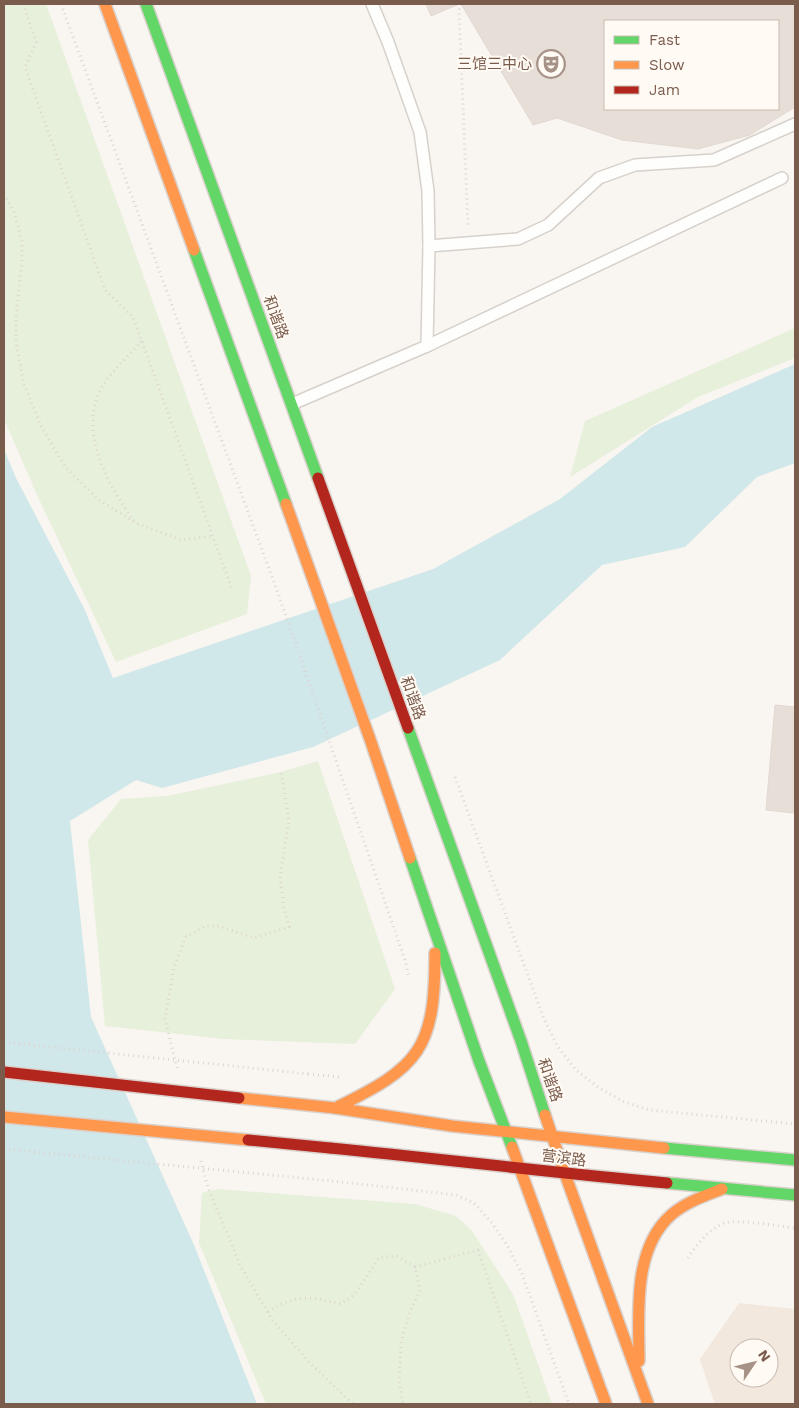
<svg xmlns="http://www.w3.org/2000/svg" width="799" height="1408" font-family="'Work Sans','Noto Sans SC',sans-serif">
<style>
.residential{fill:#f2e8de;fill-rule:evenodd}
.green{fill:#e7f0db}
.water{fill:#d0e8ea}
.building{fill:#e6ded7;stroke:#e2d8d2;fill-rule:evenodd}
.lines{fill:none;stroke-linecap:round;stroke-linejoin:round}
.lane-casing{stroke:#d7d1cb;stroke-width:14}
.fast-casing{stroke:#dad1cc;stroke-width:14}
.slow-casing{stroke:#dad1cc;stroke-width:14}
.jam-casing{stroke:#dad1cc;stroke-width:14}
.path{stroke:#dcd5d0;stroke-width:3;stroke-dasharray:1 4;stroke-linecap:butt}
.lane{stroke:#fefefd;stroke-width:11}
.fast{stroke:#63d668;stroke-width:11}
.slow{stroke:#ff974d;stroke-width:11}
.jam{stroke:#b3261e;stroke-width:11}
.slow-bridge-casing{stroke:#dad1cc;stroke-width:14;stroke-linecap:butt}
.jam-bridge-casing{stroke:#dad1cc;stroke-width:14;stroke-linecap:butt}
.path-bridge{stroke:#dcd5d0;stroke-width:3;stroke-dasharray:1 4;stroke-linecap:butt}
.slow-bridge{stroke:#ff974d;stroke-width:11}
.jam-bridge{stroke:#b3261e;stroke-width:11}
.labels{text-anchor:middle;dominant-baseline:central;stroke-width:4;stroke-linejoin:round;paint-order:stroke}
.poi-label{font-size:15px;fill:#7a5c4d;stroke:#fffaf3;text-anchor:end}
.street-label{font-size:15px;fill:#7a5c4d;stroke:#fffaf3}
</style>
<rect width="100%" height="100%" fill="#f9f5f0"/>
<!-- residential -->
<path class="residential" d="M739,1303L795,1309V1404H715L700,1359ZM739,1348H769V1378H739Z"/>
<!-- green -->
<g class="green">
<path d="M4,4H46L251,576L247,614L116,662L38,497L4,419Z"/>
<path d="M795,328V358L698,397L570,477L585,421Z"/>
<path d="M318,761L395,989L355,1044L224,1039L105,1026L88,840L121,799L167,796L281,772Z"/>
<path d="M218,1189L415,1204L456,1216L472,1231L513,1294L552,1404H266L199,1243L202,1193Z"/>
</g>
<!-- water -->
<path class="water" d="M795,364V463L757,477L685,547L602,565L500,660L313,747L162,788L136,780L70,821L91,1017L194,1245L257,1404H4V449L16,478L84,608L113,678L433,569L560,499L652,427Z"/>
<!-- building -->
<g class="building">
<path d="M426,4H459L431,16Z"/>
<path d="M461,4H795V107L750,135L698,149L622,140L557,118L533,125ZM605,21H778V109H605Z"/>
<path d="M775,705L795,707L794,813L766,810Z"/>
</g>
<g class="lines">
<defs>
<g id="lane">
<path d="M372,4L388,42L420,132L428,191L429,246L427,346"/>
<path d="M429,246L518,239L548,225L599,178L635,165L714,160L795,124"/>
<path d="M292,404L427,346L782,178"/>
</g>
<g id="fast">
<path d="M146,4L318,478"/>
<path d="M194,250L286,504"/>
<path d="M408,728L521,1041L545,1115"/>
<path d="M410,858L479,1061L512,1147"/>
<path d="M664,1148L795,1160"/>
<path d="M667,1183L795,1195"/>
</g>
<g id="slow">
<path d="M105,4L194,250"/>
<path d="M286,504L371,742L410,858"/>
<path d="M335,1108L452,1126L664,1148"/>
<path d="M335,1108C420,1067 435,1049 435,953"/>
<path d="M545,1115L565,1174L648,1404"/>
<path d="M512,1147L606,1404"/>
<path d="M639,1361C639,1314 632,1250 671,1215C686,1202 704,1196 722,1189"/>
</g>
<g id="jam">
<path d="M318,478L408,728"/>
<path d="M330,1148C443,1159 555,1173 667,1183"/>
</g>
</defs>
<!-- lane casing -->
<use href="#lane" class="lane-casing"/>
<!-- fast casing -->
<use href="#fast" class="fast-casing"/>
<!-- slow casing -->
<use href="#slow" class="slow-casing"/>
<!-- jam casing -->
<use href="#jam" class="jam-casing"/>
<!-- path -->
<g class="path">
<path d="M23,4L36,42L25,67L105,290L133,317L232,589"/>
<path d="M61,4L279,596L406,963L408,975"/>
<path d="M457,4L459,9L468,227"/>
<path d="M4,194L14,212L22,241V263L16,316V343L24,384L41,426L66,468L99,500L136,523L181,540L213,536"/>
<path d="M134,521C107,484 74,425 106,381C116,367 130,354 142,341"/>
<path d="M455,777L544,1019L558,1047L576,1070L598,1087L622,1101L649,1110L795,1124"/>
<path d="M177,1068L165,1019L174,967L186,937L205,926H219L254,938L289,927L284,907L280,877L289,820L281,772"/>
<path d="M308,1074L340,1077"/>
<path d="M201,1161L208,1188L241,1267L273,1321L312,1365L353,1404"/>
<path d="M332,1181L456,1195L474,1203L492,1223L507,1245L522,1274L569,1404"/>
<path d="M688,1258C696,1245 709,1229 724,1223C738,1219 779,1226 795,1228"/>
<path d="M415,1267L478,1250L531,1404"/>
<path d="M268,1312C295,1294 310,1296 341,1304L354,1295L379,1258L396,1256L415,1267L420,1290L410,1312L401,1342L399,1380L403,1404"/>
</g>
<!-- lane -->
<use href="#lane" class="lane"/>
<!-- fast -->
<use href="#fast" class="fast"/>
<!-- slow -->
<use href="#slow" class="slow"/>
<!-- jam -->
<use href="#jam" class="jam"/>
<defs>
<g id="slow-bridge">
<path d="M239,1098L335,1108"/>
<path d="M4,1117L248,1140"/>
</g>
<g id="jam-bridge">
<path d="M4,1072L239,1098"/>
<path d="M248,1140L330,1148"/>
</g>
</defs>
<!-- slow-bridge casing -->
<use href="#slow-bridge" class="slow-bridge-casing"/>
<!-- jam-bridge casing -->
<use href="#jam-bridge" class="jam-bridge-casing"/>
<!-- path-bridge -->
<g class="path-bridge">
<path d="M4,1042L308,1074"/>
<path d="M4,1149L332,1181"/>
</g>
<!-- slow-bridge -->
<use href="#slow-bridge" class="slow-bridge"/>
<!-- jam-bridge -->
<use href="#jam-bridge" class="jam-bridge"/>
</g>
<!-- icons -->
<defs>
<symbol id="theatre-ring" viewBox="-11 -11 22 22"><circle r="9.5" fill="#fffaf3" stroke="#a69286" stroke-width="1.5"/><path d="M-5-5.5Q0-4 5-5.5V0Q5 5 0 6Q-5 5-5 0ZM-3.3-2.5H-1v1.5H-3.3ZM1-2.5H3.3v1.5H1ZM-2.8 1Q0 5.5 2.8 1Z" fill="#a69286"/></symbol>
</defs>
<g fill-rule="evenodd">
<use href="#theatre-ring" x="535" y="48" width="32" height="32"/>
</g>
<g class="labels">
<!-- poi labels -->
<g class="poi-label">
<text x="532" y="64">三馆三中心</text>
</g>
<!-- street labels -->
<g class="street-label">
<text transform="translate(276 317) rotate(70)">和谐路</text>
<text transform="translate(413 698) rotate(70)">和谐路</text>
<text transform="translate(550 1080) rotate(71)">和谐路</text>
<text transform="translate(564 1158) rotate(7)">营滨路</text>
</g>
</g>
<!-- border -->
<rect width="799" height="1408" fill="none" stroke="#7a5c4d" stroke-width="10"/>
<!-- legend -->
<rect x="604" y="20" width="175" height="90" fill="#fffaf3" stroke="#cabbb1"/>
<rect x="614" y="36" width="25" height="8" fill="#63d668" stroke="#cabbb1"/>
<text x="649" y="45" font-size="15" fill="#7a5c4d">Fast</text>
<rect x="614" y="61" width="25" height="8" fill="#ff974d" stroke="#cabbb1"/>
<text x="649" y="70" font-size="15" fill="#7a5c4d">Slow</text>
<rect x="614" y="86" width="25" height="8" fill="#b3261e" stroke="#cabbb1"/>
<text x="649" y="95" font-size="15" fill="#7a5c4d">Jam</text>
<!-- north arrow -->
<g transform="translate(754 1363) rotate(55)"><circle r="24" fill="#fffaf3" stroke="#cabbb1"/>
<path d="M0-4L9 19L0 12L-9 19Z" fill="#a69286"/>
<text y="-8" font-size="14" font-weight="bold" text-anchor="middle" fill="#7a5c4d">N</text>
</g>
</svg>
